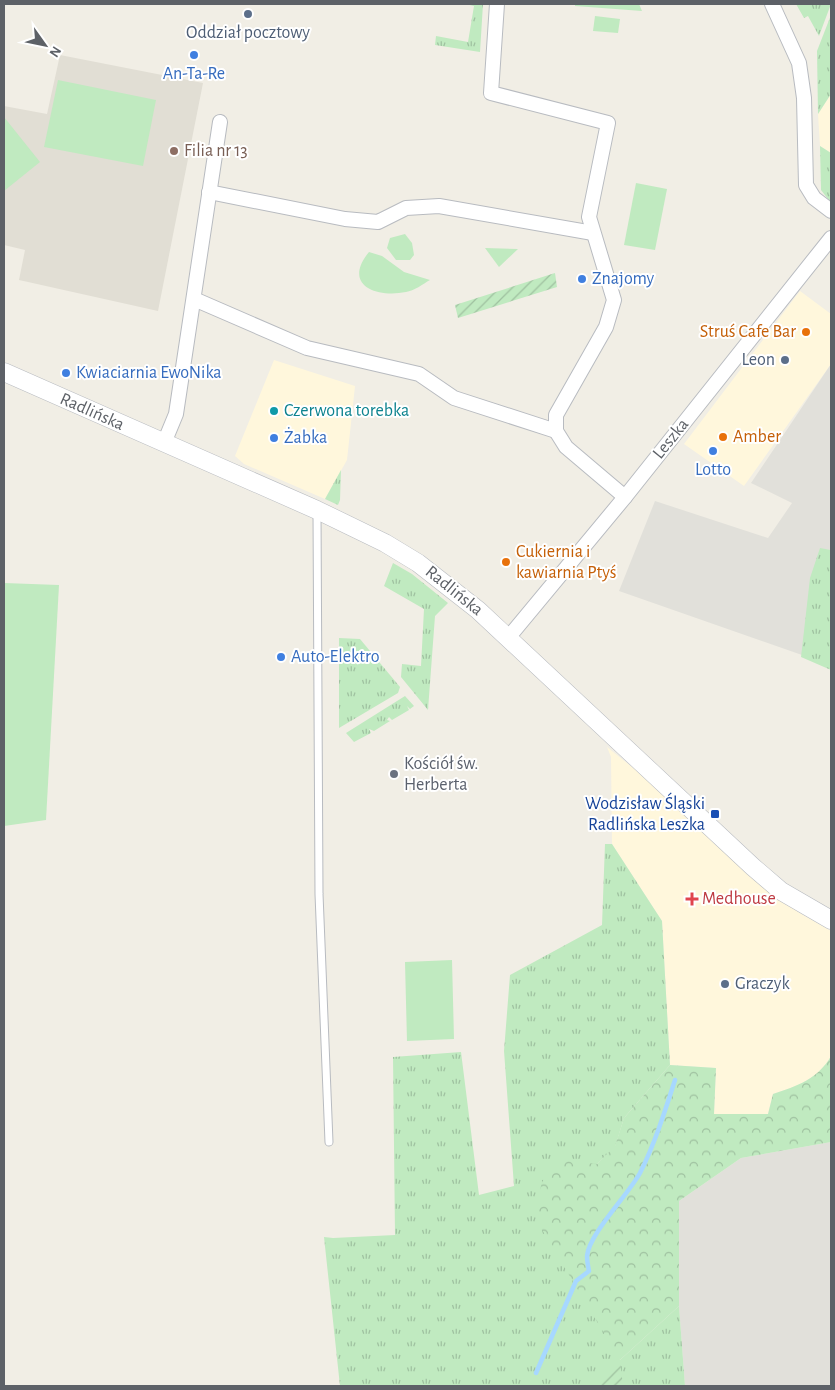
<svg xmlns="http://www.w3.org/2000/svg" width="835" height="1390" font-family="'Alegreya Sans',sans-serif">
<style>
.commercial{fill:#fff7dc}
.industrial{fill:#e1e0da}
.education{fill:#e1ded4}
.grass{fill:url(#grass-tufts)}
.forest{fill:url(#forest-crowns)}
.park{fill:#c0eac0}
.garden{fill:url(#garden-furrows)}
.lines{fill:none;stroke-linecap:round;stroke-linejoin:round}
.stream{stroke:#a7d8ff;stroke-width:4.5}
.service-casing{stroke:#b8bbc0;stroke-width:9}
.minor-casing{stroke:#b8bbc0;stroke-width:16}
.tertiary-casing{stroke:#b8bbc0;stroke-width:19}
.service{stroke:#fff;stroke-width:7}
.minor{stroke:#fff;stroke-width:14}
.tertiary{stroke:#fff;stroke-width:18}
.service-dot{fill:#5c6f8a;stroke:#fff;stroke-width:2}
.shop-dot{fill:#3f7fe0;stroke:#fff;stroke-width:2}
.education-dot{fill:#8d6e63;stroke:#fff;stroke-width:2}
.food-dot{fill:#e8710a;stroke:#fff;stroke-width:2}
.culture-dot{fill:#0f9aa8;stroke:#fff;stroke-width:2}
.worship-dot{fill:#6b7280;stroke:#fff;stroke-width:2}
.transit-dot{fill:#1a4fb4;stroke:#fff;stroke-width:2}
.health-dot{fill:#e0444e;stroke:#fff;stroke-width:2}
.labels{text-anchor:middle;dominant-baseline:central;stroke-width:4;stroke-linejoin:round;paint-order:stroke}
.service-label{font-size:18px;fill:#4e5e75;stroke:#fff}
.shop-label{font-size:18px;fill:#366cbe;stroke:#fff;text-anchor:start}
.education-label{font-size:18px;fill:#785e54;stroke:#fff;text-anchor:start}
.food-label{font-size:18px;fill:#c56008;stroke:#fff;text-anchor:start}
.culture-label{font-size:18px;fill:#0d838f;stroke:#fff;text-anchor:start}
.street-label{font-size:18px;fill:#5d6167;stroke:#fff}
.worship-label{font-size:18px;fill:#5b616d;stroke:#fff;text-anchor:start}
.transit-label{font-size:18px;fill:#164399;stroke:#fff;text-anchor:end}
.health-label{font-size:18px;fill:#be3a42;stroke:#fff;text-anchor:start}
</style>
<defs>
<pattern id="grass-tufts" width="24" height="20" patternUnits="userSpaceOnUse" patternTransform="scale(1.25)"><rect width="24" height="20" fill="#c0eac0"/><path d="M3 7l-1-3M5 7V3M7 7l1-3M15 17l-1-3M17 17v-4M19 17l1-3" fill="none" stroke="#9fc1a0"/></pattern>
<pattern id="forest-crowns" width="20" height="18" patternUnits="userSpaceOnUse" patternTransform="scale(1.25)"><rect width="20" height="18" fill="#c0eac0"/><path d="M2 6a3 3 0 1 1 6 0M12 15a3 3 0 1 1 6 0" fill="none" stroke="#9fc1a0"/></pattern>
<pattern id="garden-furrows" width="10" height="10" patternUnits="userSpaceOnUse" patternTransform="scale(1.25)"><rect width="10" height="10" fill="#c0eac0"/><path d="M-1 1l2-2M0 10L10 0M9 11l2-2" fill="none" stroke="#9fc1a0"/></pattern>
</defs>
<rect width="100%" height="100%" fill="#f1eee5"/>
<!-- commercial -->
<g class="commercial">
<path d="M831,94V153L820,146L818,114Z"/>
<path d="M800,291L831,314V364L744,486L684,444Z"/>
<path d="M274,360L355,386L347,460L325,499L244,464L235,456Z"/>
<path d="M607,747L653,784L743,868L798,912L831,931V1056L825,1067L814,1076L797,1086L773,1094L768,1114H714L716,1068L670,1065L662,921L612,844L611,757Z"/>
</g>
<!-- industrial -->
<g class="industrial">
<path d="M831,364V550L820,549L802,655L619,591L655,501L768,538L792,503L751,483Z"/>
<path d="M831,1142V1386H685L679,1306V1201L741,1158Z"/>
</g>
<!-- education -->
<path class="education" d="M60,55L203,83L158,311L19,280L25,250L4,245V106L47,114Z"/>
<!-- grass -->
<g class="grass">
<path d="M465,4H483L480,52L435,45L436,36L468,42L474,6Z"/>
<path d="M796,4H831L819,36L808,16L804,18Z"/>
<path d="M831,15V94L818,114L817,51Z"/>
<path d="M820,146L831,153V203L821,190Z"/>
<path d="M341,470L340,500L338,505L325,499Z"/>
<path d="M820,548L831,550V670L801,657L810,578Z"/>
<path d="M393,563L412,574L448,603L435,616L428,710L401,677L402,664L421,666L424,609L384,586Z"/>
<path d="M339,638L360,639L400,687L398,693L339,728Z"/>
<path d="M405,696L414,706L410,709L407,706L409,710L392,720L389,717L387,720L390,721L374,731L369,729L371,733L354,742L346,733Z"/>
<path d="M605,844H612L662,921L670,1065L624,1118L615,1147L597,1164L620,1360L679,1306L685,1386H340L324,1237L333,1238L395,1235L393,1057L461,1052L479,1195L514,1186L504,1051L510,975L602,925Z"/>
</g>
<!-- forest -->
<path class="forest" d="M831,1056V1142L741,1158L679,1201V1306L620,1360L538,1223L541,1185L553,1159L597,1164L615,1146L624,1118L670,1065L716,1068L714,1114H768L773,1094C797,1086 818,1079 831,1056Z"/>
<!-- park -->
<g class="park">
<path d="M575,4H639L642,11L575,6Z"/>
<path d="M595,16L620,19L618,33L593,31Z"/>
<path d="M58,80L156,100L143,166L44,147Z"/>
<path d="M4,117L40,162L4,191Z"/>
<path d="M636,183L667,189L655,250L624,245Z"/>
<path d="M405,234L412,243L414,255L410,260H396L387,248L390,238Z"/>
<path d="M485,248L518,249L499,267Z"/>
<path d="M369,252L382,256L404,272L430,280C423,284 414,291 406,292C376,298 342,285 369,252Z"/>
<path d="M4,583L59,585L46,820L4,826Z"/>
<path d="M452,960L454,1039L407,1041L405,962Z"/>
</g>
<!-- garden -->
<g class="garden">
<path d="M555,273L557,287L458,318L455,305Z"/>
<path d="M620,1360L623,1386H592Z"/>
</g>
<g class="lines">
<!-- stream -->
<path class="stream" d="M536,1373L576,1281L589,1271C588,1266 587,1261 587,1256C589,1234 628,1195 640,1173C655,1143 665,1111 675,1080"/>
<defs>
<path id="service" d="M317,512L319,894L329,1142"/>
<g id="minor">
<path d="M497,4L491,93L608,123L589,217L614,300L606,327L556,415V431L566,447L625,497"/>
<path d="M772,4L799,63L804,98L806,185L814,198L831,211"/>
<path d="M209,192L345,219L378,222L406,208L439,206L593,233"/>
<path d="M194,299L307,348L419,374L454,398L556,431"/>
<path d="M164,443L176,414L220,122"/>
<path d="M508,638L625,497L831,238"/>
</g>
<path id="tertiary" d="M4,372L317,510L385,543L418,563L478,610L753,867L781,891L831,920"/>
</defs>
<!-- service casing -->
<use href="#service" class="service-casing"/>
<!-- minor casing -->
<use href="#minor" class="minor-casing"/>
<!-- tertiary casing -->
<use href="#tertiary" class="tertiary-casing"/>
<!-- service -->
<use href="#service" class="service"/>
<!-- minor -->
<use href="#minor" class="minor"/>
<!-- tertiary -->
<use href="#tertiary" class="tertiary"/>
</g>
<!-- markers -->
<g class="service-dot">
<circle cx="248" cy="14" r="5"/>
<circle cx="785" cy="360" r="5"/>
<circle cx="725" cy="984" r="5"/>
</g>
<g class="shop-dot">
<circle cx="194" cy="55" r="5"/>
<circle cx="582" cy="279" r="5"/>
<circle cx="66" cy="373" r="5"/>
<circle cx="274" cy="438" r="5"/>
<circle cx="713" cy="451" r="5"/>
<circle cx="281" cy="657" r="5"/>
</g>
<circle class="education-dot" cx="174" cy="151" r="5"/>
<g class="food-dot">
<circle cx="806" cy="332" r="5"/>
<circle cx="723" cy="437" r="5"/>
<circle cx="506" cy="562" r="5"/>
</g>
<circle class="culture-dot" cx="274" cy="411" r="5"/>
<circle class="worship-dot" cx="394" cy="774" r="5"/>
<rect class="transit-dot" x="710" y="809" width="10" height="10" rx="2.5"/>
<path class="health-dot" d="M689.5 891.5h5v5h5v5h-5v5h-5v-5h-5v-5h5z"/>
<g class="labels">
<!-- service labels -->
<g class="service-label">
<text x="248" y="33">Oddział pocztowy</text>
<text x="775" y="360" text-anchor="end">Leon</text>
<text x="735" y="984" text-anchor="start">Graczyk</text>
</g>
<!-- shop labels -->
<g class="shop-label">
<text x="194" y="74" text-anchor="middle">An-Ta-Re</text>
<text x="592" y="279">Znajomy</text>
<text x="76" y="373">Kwiaciarnia EwoNika</text>
<text x="284" y="438">Żabka</text>
<text x="713" y="470" text-anchor="middle">Lotto</text>
<text x="291" y="657">Auto-Elektro</text>
</g>
<!-- education labels -->
<g class="education-label">
<text x="184" y="151">Filia nr 13</text>
</g>
<!-- food labels -->
<g class="food-label">
<text x="796" y="332" text-anchor="end">Struś Cafe Bar</text>
<text x="733" y="437">Amber</text>
<text x="516" y="552">Cukiernia i<tspan x="516" dy="21">kawiarnia Ptyś</tspan></text>
</g>
<!-- culture labels -->
<g class="culture-label">
<text x="284" y="411">Czerwona torebka</text>
</g>
<!-- street labels -->
<g class="street-label">
<text transform="translate(92 412) rotate(24)">Radlińska</text>
<text transform="translate(671 439) rotate(-51)">Leszka</text>
<text transform="translate(454 591) rotate(39)">Radlińska</text>
</g>
<!-- worship labels -->
<g class="worship-label">
<text x="404" y="764">Kościół św.<tspan x="404" dy="21">Herberta</tspan></text>
</g>
<!-- transit labels -->
<g class="transit-label">
<text x="705" y="804">Wodzisław Śląski<tspan x="705" dy="21">Radlińska Leszka</tspan></text>
</g>
<!-- health labels -->
<g class="health-label">
<text x="702" y="899">Medhouse</text>
</g>
</g>
<!-- border -->
<rect width="835" height="1390" fill="none" stroke="#5d6167" stroke-width="10"/>
<!-- north arrow -->
<g transform="translate(45 45) rotate(123)" stroke="#ffffff" stroke-width="4" paint-order="stroke">
<path d="M0-4L9 19L0 12L-9 19Z" fill="#5d6167"/>
<text y="-8" font-size="14" font-weight="bold" text-anchor="middle" fill="#5d6167">N</text>
</g>
</svg>
